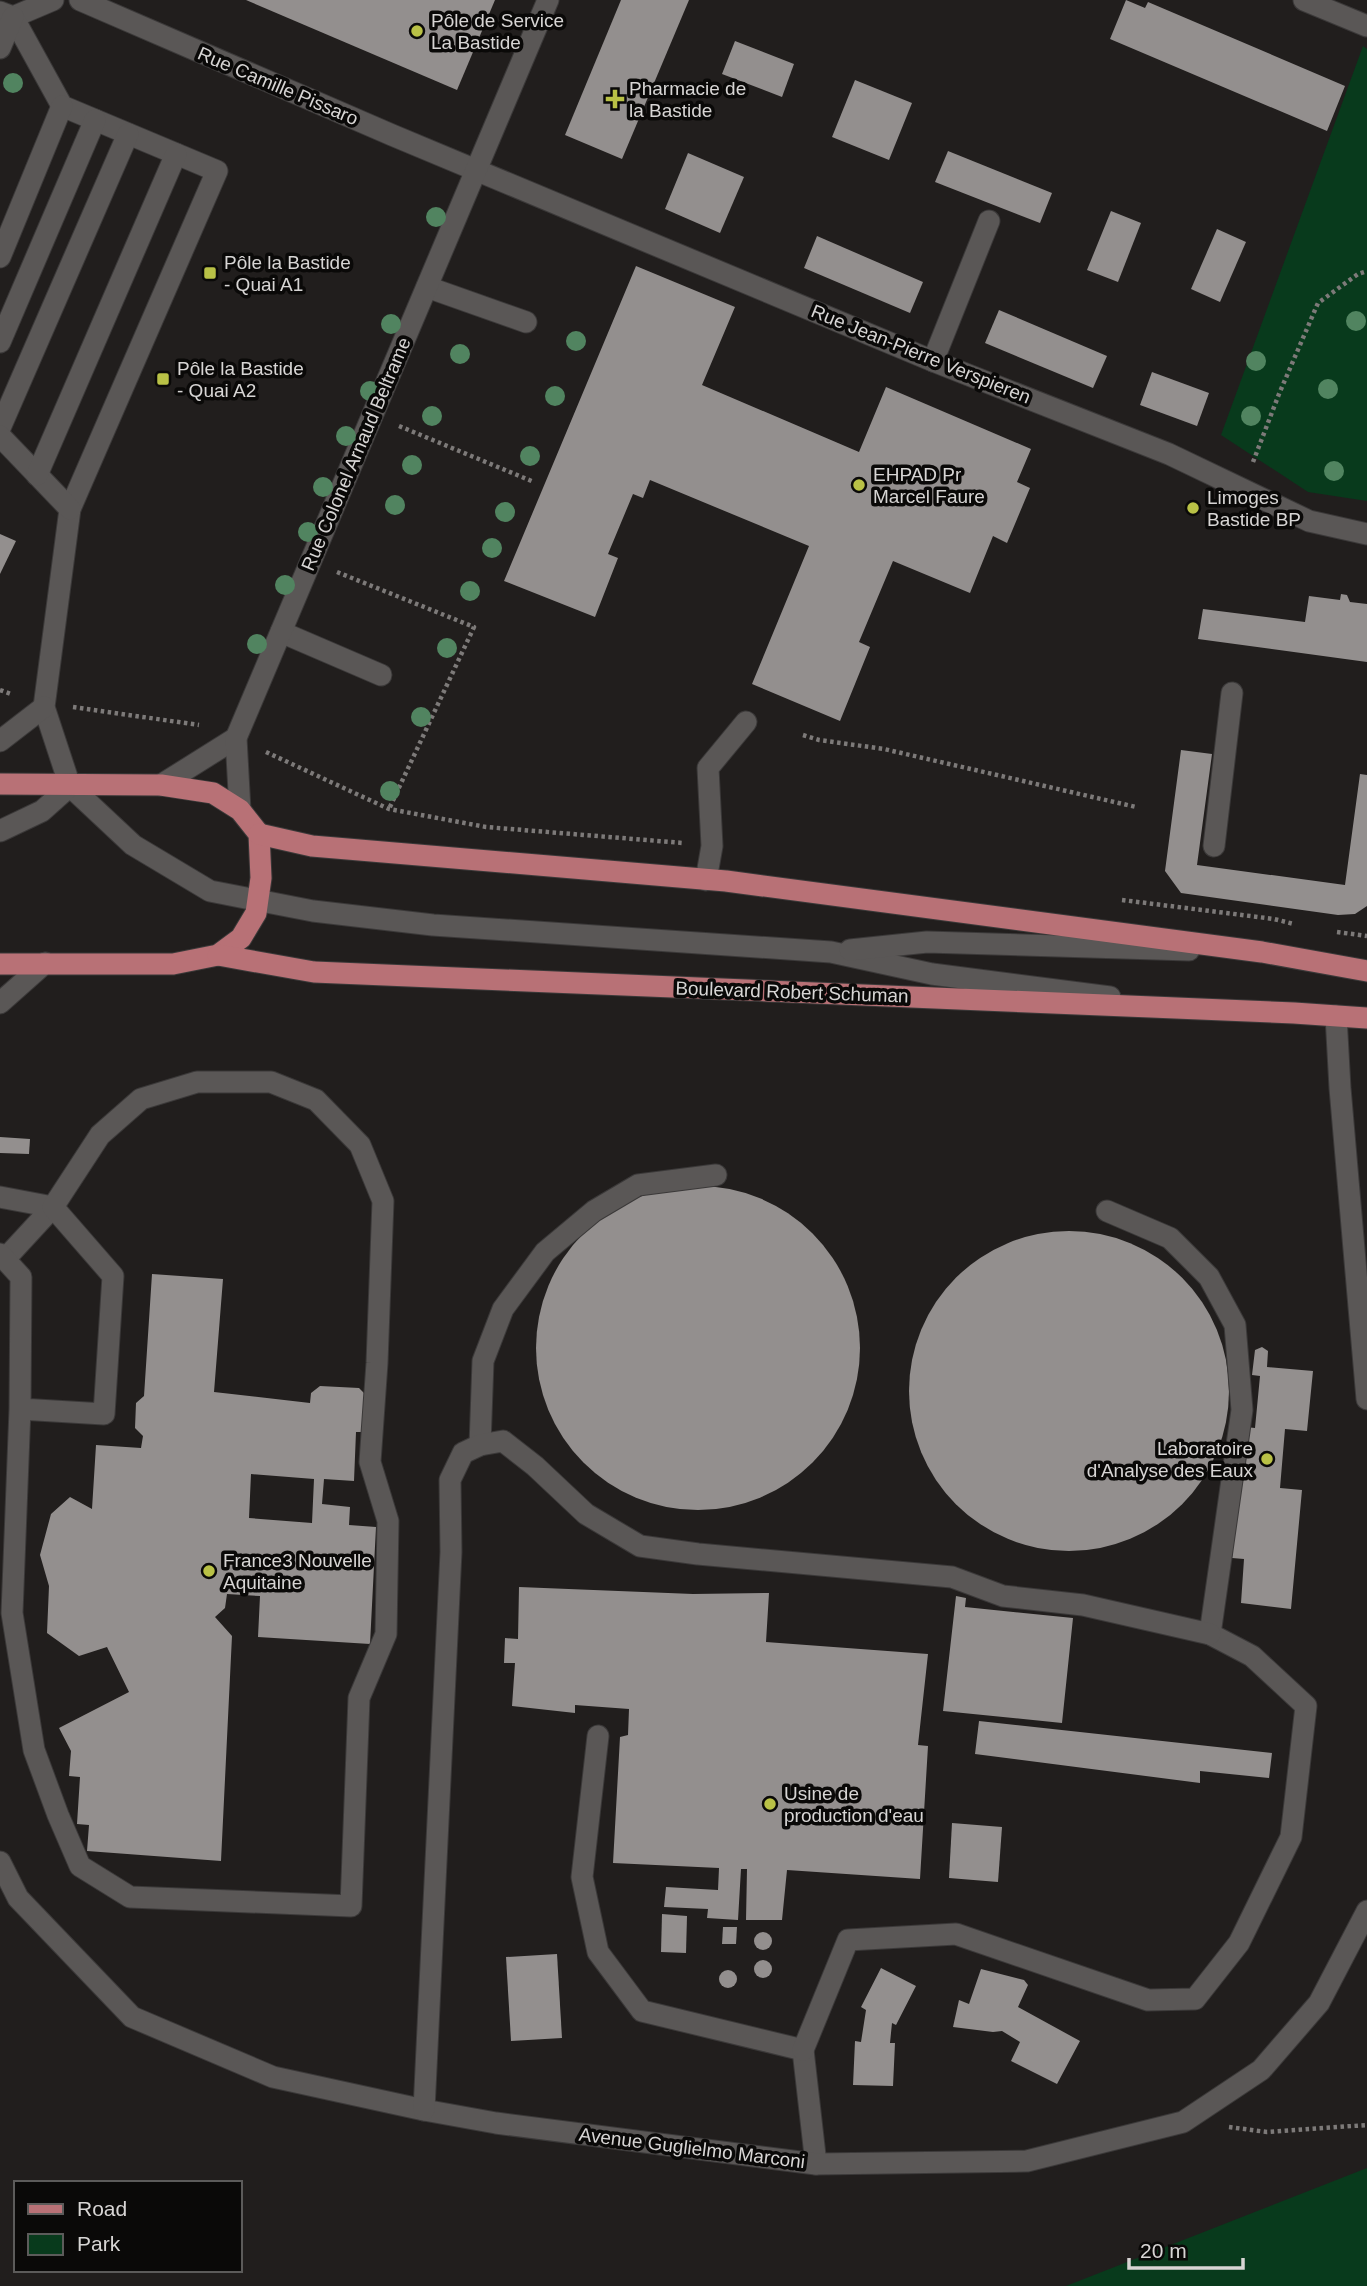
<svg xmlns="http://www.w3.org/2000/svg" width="1367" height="2286" font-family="Arial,sans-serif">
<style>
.green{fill:#083a1c}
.building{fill:#938f8e;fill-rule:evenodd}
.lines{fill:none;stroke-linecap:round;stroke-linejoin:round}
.minor-casing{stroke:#3b3939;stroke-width:23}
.major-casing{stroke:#3b3939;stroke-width:23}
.path{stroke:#7d7a79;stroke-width:4.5;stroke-dasharray:3.5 3.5;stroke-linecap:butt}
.minor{stroke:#5a5756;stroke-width:21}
.major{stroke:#b87176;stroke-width:21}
.tree{fill:#518460}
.poi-dot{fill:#b9c146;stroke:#0a0908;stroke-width:2.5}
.labels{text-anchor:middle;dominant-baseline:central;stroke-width:7;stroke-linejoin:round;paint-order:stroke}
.poi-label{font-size:19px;fill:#d7d5d4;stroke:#0a0908;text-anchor:start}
.street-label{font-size:19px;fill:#d7d5d4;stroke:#0a0908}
</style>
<rect width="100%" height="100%" fill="#211e1d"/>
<!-- green -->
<g class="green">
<path d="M1363,46L1367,49V501L1308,492L1221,435Z"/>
<path d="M1367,2168V2286H1066Z"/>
</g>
<!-- building -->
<g class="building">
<path d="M246,0H495L457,90Z"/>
<path d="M621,0H689L622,159L565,135Z"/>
<path d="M1126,0L1145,8L1148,2L1345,86L1327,131L1110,39Z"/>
<path d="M735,41L794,64L782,97L722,74Z"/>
<path d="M855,80L912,103L889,160L832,137Z"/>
<path d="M948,151L1052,193L1040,223L935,182Z"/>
<path d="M688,153L744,177L720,233L665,209Z"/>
<path d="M1111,211L1141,223L1118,282L1087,270Z"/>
<path d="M1217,229L1246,242L1220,302L1191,289Z"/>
<path d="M817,236L923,282L910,313L804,268Z"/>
<path d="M636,266L735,307L702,385L859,452L886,387L1031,449L1017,482L1030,488L1007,543L993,536L970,593L893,561L859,642L870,647L840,721L752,684L809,546L650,480L643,498L633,494L608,554L618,558L595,617L504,581Z"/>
<path d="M999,310L1107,356L1093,388L985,343Z"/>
<path d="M1152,372L1209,393L1197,426L1140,405Z"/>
<path d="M0,534L16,541L0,574Z"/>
<path d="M1341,594L1347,595L1350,602L1367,604V662L1198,639L1203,609L1305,622L1309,596L1340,600Z"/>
<path d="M1181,750L1212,754L1197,865L1345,885L1360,774L1367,775V906L1355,914L1338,915L1181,893L1165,871Z"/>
<path d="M0,1137L30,1139L29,1154L0,1153Z"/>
<circle cx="698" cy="1348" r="162"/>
<circle cx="1069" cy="1391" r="160"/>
<path d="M152,1274L223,1279L214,1392L310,1403L311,1393L320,1386L359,1388L365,1394L364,1432H356L354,1481L324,1479L322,1504L350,1507L349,1525L376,1527L370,1644L258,1637L260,1596L227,1594L225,1608L215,1617L232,1636L221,1861L87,1851L89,1825L77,1824L80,1777L69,1776L71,1751L59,1728L129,1692L107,1647L79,1656L47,1633L49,1586L40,1555L51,1514L70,1497L92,1509L96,1445L141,1448L143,1436L135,1428L136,1403L144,1396ZM251,1474L314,1479L312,1523L249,1518Z"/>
<path d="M1262,1347L1268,1351L1267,1367L1313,1371L1307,1431L1285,1429L1280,1488L1302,1490L1291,1609L1241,1603L1244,1559L1232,1558L1246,1427L1255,1428L1260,1376L1252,1375L1255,1350Z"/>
<path d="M519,1587L693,1594L769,1593L766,1642L928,1654L918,1745L928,1746L920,1879L787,1870L782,1920H746L747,1869H741L738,1920L707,1918L708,1909L664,1907L666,1887L718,1890L719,1868L613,1863L620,1737L628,1735L629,1709L575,1705V1713L512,1706L515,1663H504L505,1638L518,1639Z"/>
<path d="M956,1596L966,1598L965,1607L1073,1618L1062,1723L943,1711Z"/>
<path d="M979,1721L1272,1753L1269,1778L1200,1771V1783L975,1754Z"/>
<path d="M952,1823L1002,1827L998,1882L949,1878Z"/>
<path d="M662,1914L687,1916L686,1953L661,1952Z"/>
<path d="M723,1927H737L736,1944H722Z"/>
<circle cx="763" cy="1941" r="9"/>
<path d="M557,1954L562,2038L511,2041L506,1957Z"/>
<circle cx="763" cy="1969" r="9"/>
<path d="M881,1968L916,1986L896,2025L892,2023L890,2043H895L893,2086L853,2085L855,2041L861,2042L866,2010L861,2007Z"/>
<path d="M981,1969L1024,1980L1028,1985L1018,2007L1080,2041L1057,2084L1011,2061L1020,2042L1002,2031L993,2032L953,2027L959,2000L969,2004Z"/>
<circle cx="728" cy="1979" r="9"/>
</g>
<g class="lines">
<defs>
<g id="minor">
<path d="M80,0L392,135L933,361L1169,454L1309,521L1367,534"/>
<path d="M1304,0L1367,26"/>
<path d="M0,12L13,17L53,0"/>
<path d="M13,17L62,106L217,171L70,509L44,707L70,786L133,845L210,891L313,911L433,925L831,952L932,974L1110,997"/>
<path d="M0,48L13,17"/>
<path d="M0,257L62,106"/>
<path d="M427,287L526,322"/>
<path d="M0,342L95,120"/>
<path d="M933,361L989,221"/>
<path d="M0,428L128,134"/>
<path d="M0,436L70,509"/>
<path d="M37,475L176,154"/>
<path d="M281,632L381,675"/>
<path d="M0,741L44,707"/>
<path d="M161,785L236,738"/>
<path d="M240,810L236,738L548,0"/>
<path d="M0,831L42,811L70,786"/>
<path d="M1214,846L1232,693"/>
<path d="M706,880L712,846L708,768L746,722"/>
<path d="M850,950L927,942L1189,950"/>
<path d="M0,1003L45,963"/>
<path d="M1336,1016L1340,1088L1367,1399"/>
<path d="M0,1197L53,1207L6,1258"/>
<path d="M0,1254L21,1277L20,1409L12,1613L34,1750L58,1815L80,1866L130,1897L351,1906L359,1698L386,1634L388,1521L370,1462L377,1363L383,1201L360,1145L316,1100L271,1082H197L141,1099L100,1135L53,1207L113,1276L104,1414L20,1409"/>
<path d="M480,1445L483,1361L503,1309L545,1252L594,1211L638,1185L716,1175"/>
<path d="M598,1736L582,1877L598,1952L642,2011L803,2050L816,2164"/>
<path d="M0,1862L18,1898L132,2017L273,2077L424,2110L496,2123L816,2164L1027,2161L1183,2122L1261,2070L1319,2003L1367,1911"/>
<path d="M803,2050L848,1940L956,1934L1148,2000L1195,1999L1239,1943L1291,1837L1306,1706L1252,1656L1210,1634L1242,1410L1235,1325L1209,1277L1170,1238L1107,1211"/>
<path d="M424,2110L451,1552L450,1480L463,1453L480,1445L503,1441L535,1466L586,1514L640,1546L698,1554L952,1577L1003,1596L1083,1605L1210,1634"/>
</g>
<g id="major">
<path d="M0,784L161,785L213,793L240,810L259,834L261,878L256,913L241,938L218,955L173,964H0"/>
<path d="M259,834L312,846L726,881L1262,952L1367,971"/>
<path d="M218,955L314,972L1294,1013L1367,1018"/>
</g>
</defs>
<!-- minor casing -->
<use href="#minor" class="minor-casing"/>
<!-- major casing -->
<use href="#major" class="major-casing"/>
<!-- path -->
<g class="path">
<path d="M399,426L534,482"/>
<path d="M1253,462L1279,394L1318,303L1358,274L1367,271"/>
<path d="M337,572L474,627L389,809"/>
<path d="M0,690L11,694"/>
<path d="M73,707L199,725"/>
<path d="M803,735L819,740L884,749L1136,807"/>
<path d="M266,752L389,809L486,827L683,843"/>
<path d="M1122,900L1274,919L1294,924"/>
<path d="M1337,932L1367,936"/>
<path d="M1229,2127L1267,2132L1367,2125"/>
</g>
<!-- minor -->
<use href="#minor" class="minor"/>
<!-- major -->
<use href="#major" class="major"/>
</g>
<!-- trees -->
<g class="tree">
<circle cx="13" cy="83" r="10"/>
<circle cx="436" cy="217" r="10"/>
<circle cx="1356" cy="321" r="10"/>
<circle cx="391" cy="324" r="10"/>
<circle cx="576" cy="341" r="10"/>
<circle cx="460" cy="354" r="10"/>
<circle cx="1256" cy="361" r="10"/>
<circle cx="1328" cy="389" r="10"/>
<circle cx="370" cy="391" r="10"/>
<circle cx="555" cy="396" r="10"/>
<circle cx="432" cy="416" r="10"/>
<circle cx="1251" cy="416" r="10"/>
<circle cx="346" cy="436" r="10"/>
<circle cx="530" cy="456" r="10"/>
<circle cx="412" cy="465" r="10"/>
<circle cx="1334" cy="471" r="10"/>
<circle cx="323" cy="487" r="10"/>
<circle cx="395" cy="505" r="10"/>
<circle cx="505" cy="512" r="10"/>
<circle cx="308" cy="532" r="10"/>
<circle cx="492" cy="548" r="10"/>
<circle cx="285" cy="585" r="10"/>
<circle cx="470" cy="591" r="10"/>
<circle cx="257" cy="644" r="10"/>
<circle cx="447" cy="648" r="10"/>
<circle cx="421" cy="717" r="10"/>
<circle cx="390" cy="791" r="10"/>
</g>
<!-- markers -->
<g class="poi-dot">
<circle cx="417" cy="31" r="7"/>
<path d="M611.5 88.5h7v7h7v7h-7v7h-7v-7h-7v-7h7z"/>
<rect x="203" y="266" width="14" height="14" rx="3.5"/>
<rect x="156" y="372" width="14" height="14" rx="3.5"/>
<circle cx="859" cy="485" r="7"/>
<circle cx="1193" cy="508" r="7"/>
<circle cx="1267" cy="1459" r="7"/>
<circle cx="209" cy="1571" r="7"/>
<circle cx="770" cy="1804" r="7"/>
</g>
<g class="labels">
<!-- poi labels -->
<g class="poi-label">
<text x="431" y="20">Pôle de Service<tspan x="431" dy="22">La Bastide</tspan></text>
<text x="629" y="88">Pharmacie de<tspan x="629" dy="22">la Bastide</tspan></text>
<text x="224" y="262">Pôle la Bastide<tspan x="224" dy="22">- Quai A1</tspan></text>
<text x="177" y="368">Pôle la Bastide<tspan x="177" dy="22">- Quai A2</tspan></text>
<text x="873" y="474">EHPAD Pr<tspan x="873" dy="22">Marcel Faure</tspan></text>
<text x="1207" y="497">Limoges<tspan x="1207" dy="22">Bastide BP</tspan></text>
<text x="1253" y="1448" text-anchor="end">Laboratoire<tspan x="1253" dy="22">d'Analyse des Eaux</tspan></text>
<text x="223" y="1560">France3 Nouvelle<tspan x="223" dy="22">Aquitaine</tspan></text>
<text x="784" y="1793">Usine de<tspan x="784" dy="22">production d'eau</tspan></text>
</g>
<!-- street labels -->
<g class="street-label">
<text transform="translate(278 86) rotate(23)">Rue Camille Pissaro</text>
<text transform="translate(921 354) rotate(22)">Rue Jean-Pierre Verspieren</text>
<text transform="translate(356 454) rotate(-67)">Rue Colonel Arnaud Beltrame</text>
<text transform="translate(792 992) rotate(2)">Boulevard Robert Schuman</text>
<text transform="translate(692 2148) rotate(7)">Avenue Guglielmo Marconi</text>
</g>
</g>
<!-- legend -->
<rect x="14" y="2181" width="228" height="91" fill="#0a0908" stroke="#5c5b5a" stroke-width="2"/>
<rect x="28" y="2204" width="35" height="10" fill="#b87176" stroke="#5c5b5a" stroke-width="2"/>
<text x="77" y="2216" font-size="21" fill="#d7d5d4">Road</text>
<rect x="28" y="2234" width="35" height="21" fill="#083a1c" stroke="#5c5b5a" stroke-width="2"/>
<text x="77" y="2251" font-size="21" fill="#d7d5d4">Park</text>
<!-- scale -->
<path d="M1129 2258v10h114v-10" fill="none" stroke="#d7d5d4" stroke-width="3.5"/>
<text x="1140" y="2258" font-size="21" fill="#d7d5d4" stroke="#0a0908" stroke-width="5" paint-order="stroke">20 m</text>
</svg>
